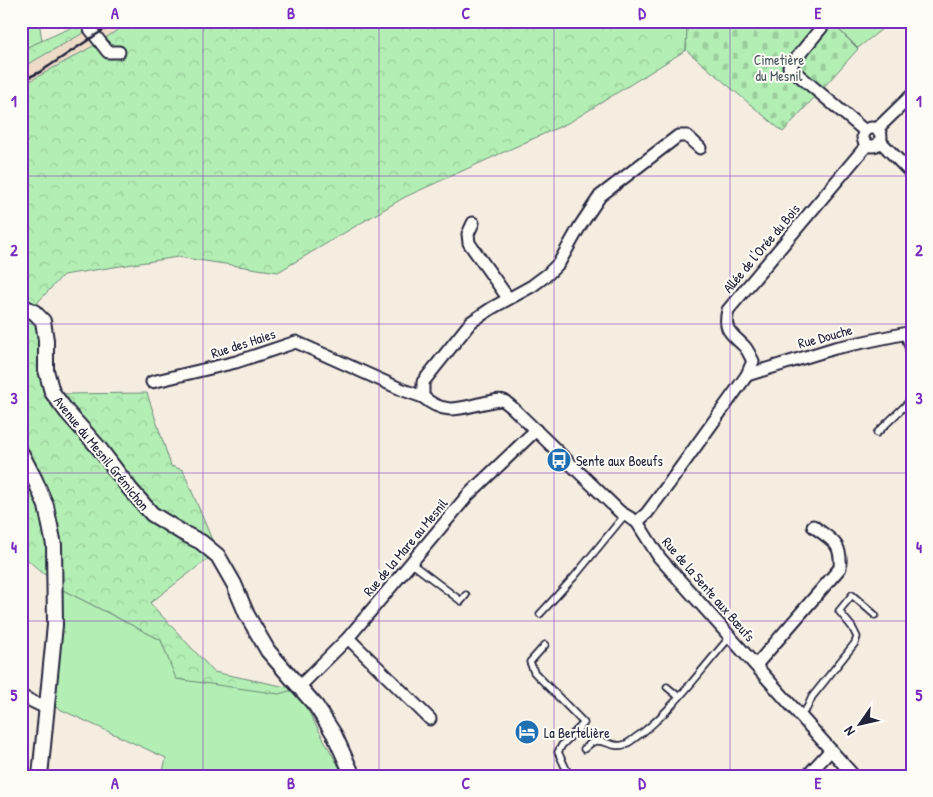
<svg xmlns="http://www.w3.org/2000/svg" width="933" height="797" font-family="'Patrick Hand',sans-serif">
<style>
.built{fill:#eddbc7}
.grass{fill:#b3efb4;stroke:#6a8878}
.forest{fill:url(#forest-crowns);stroke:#6a8878}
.cemetery{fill:url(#cemetery-stones);stroke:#6a8878}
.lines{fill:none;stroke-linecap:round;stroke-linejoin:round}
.service-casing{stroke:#22223b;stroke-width:9}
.minor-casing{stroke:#22223b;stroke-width:15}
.tertiary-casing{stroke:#22223b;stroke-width:18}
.service{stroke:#fdfcf7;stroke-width:5.5}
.minor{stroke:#fdfcf7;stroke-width:11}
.tertiary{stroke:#fdfcf7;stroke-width:14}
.rail{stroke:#22223b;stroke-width:2.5}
.grid{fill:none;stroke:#7b2cbf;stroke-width:1;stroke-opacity:0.55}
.labels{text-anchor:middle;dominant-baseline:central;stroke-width:4;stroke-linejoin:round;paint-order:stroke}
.park-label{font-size:14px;fill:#465559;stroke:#fdfcf7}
.street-label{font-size:14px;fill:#22223b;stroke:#fdfcf7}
.poi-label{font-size:14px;fill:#22223b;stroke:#fdfcf7;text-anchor:start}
.neatline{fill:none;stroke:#7b2cbf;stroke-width:2}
.grid-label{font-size:16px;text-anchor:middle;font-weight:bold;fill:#7b2cbf}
</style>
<defs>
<pattern id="forest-crowns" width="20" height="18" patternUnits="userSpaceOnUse" patternTransform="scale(1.25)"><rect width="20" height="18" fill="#b3efb4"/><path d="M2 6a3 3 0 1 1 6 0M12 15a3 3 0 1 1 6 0" fill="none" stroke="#9acd9c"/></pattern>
<pattern id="cemetery-stones" width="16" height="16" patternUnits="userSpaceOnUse" patternTransform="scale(1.25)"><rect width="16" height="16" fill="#b3efb4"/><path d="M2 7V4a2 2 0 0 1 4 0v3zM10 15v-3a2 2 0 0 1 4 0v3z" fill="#9acd9c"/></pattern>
</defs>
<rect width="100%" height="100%" fill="#f6ede1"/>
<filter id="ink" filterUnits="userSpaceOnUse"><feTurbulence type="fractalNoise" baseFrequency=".02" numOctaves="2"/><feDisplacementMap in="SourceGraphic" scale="10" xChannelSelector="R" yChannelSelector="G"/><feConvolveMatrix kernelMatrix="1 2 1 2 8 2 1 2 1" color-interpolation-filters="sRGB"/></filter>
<g filter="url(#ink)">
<!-- built -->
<path class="built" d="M101,21H131L95,45L21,86V68L85,32Z"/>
<!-- grass -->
<g class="grass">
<path d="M21,21H39L42,41L21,50Z"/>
<path d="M830,21H892L858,48Z"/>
<path d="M61,589L161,640L177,679L296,689L344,776H162L166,758L55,707Z"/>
</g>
<!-- forest -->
<g class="forest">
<path d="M86,21H101L85,32L21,68V50Z"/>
<path d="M131,21H691L687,28L686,50L570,122L405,197L278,272L178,257L63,275L38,302L41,374L60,394L147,393L171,466L183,470L217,552L150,603L214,672L296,689L279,694L176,679L161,640L61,589L21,554V86L95,45Z"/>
</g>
<!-- cemetery -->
<path class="cemetery" d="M691,21H830L858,49L783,132L686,50L687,27Z"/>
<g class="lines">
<defs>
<g id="service">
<path d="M904,334L912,360"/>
<path d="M877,433L912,399"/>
<path d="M411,563L461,601L466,595"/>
<path d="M540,614L574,577L624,516"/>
<path d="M545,645L530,662L534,672L584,723L562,745L558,752L567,771L562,776"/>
<path d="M667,687L679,697"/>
<path d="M800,715L807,708L812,697L855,643L857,637L852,627L839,611L852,595L875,615"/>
<path d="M584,749C587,747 590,743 593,742C602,737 614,750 626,744C632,741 637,736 642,733C676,706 701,670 730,637"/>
</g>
<g id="minor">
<path d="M88,21L90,29L108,52H119"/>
<path d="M822,27L789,67L865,131"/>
<circle cx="872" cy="137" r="9"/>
<path d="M877,129L912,95"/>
<path d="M880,141L912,174"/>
<path d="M700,148L687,136H678L600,196L580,226L559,263L548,274L532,286L492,308L471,322L423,382V397C447,417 461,407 489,402C494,401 499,399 504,401C509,404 515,410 519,414L620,512L637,522L659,557L854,776"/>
<path d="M473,223L468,234L469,243L508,298"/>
<path d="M747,375L835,348L912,332"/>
<path d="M152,382L236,362L296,342L403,390L423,397"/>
<path d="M637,522L647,513L668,485L747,375L753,361C750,356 748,350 744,346C731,333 723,331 728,310L867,145"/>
<path d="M348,638L430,719"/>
<path d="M756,665L840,568C842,542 832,541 813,526"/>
<path d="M300,686L348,638L468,495L536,430"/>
<path d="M21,696L46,708"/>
<path d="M807,776L831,750"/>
</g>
<g id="tertiary">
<path d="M21,309L26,308L34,312L43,321L46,340V370L52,392L67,412L99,448L130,489L152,514L183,533L201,542L218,556L234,584L247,615L268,651L316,706L334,734L353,776"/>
<path d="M21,453L35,480L46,506L54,545L55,625L40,776"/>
</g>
</defs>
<!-- service casing -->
<use href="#service" class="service-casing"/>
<!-- minor casing -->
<use href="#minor" class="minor-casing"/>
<!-- tertiary casing -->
<use href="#tertiary" class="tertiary-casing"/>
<!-- service -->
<use href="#service" class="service"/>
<!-- minor -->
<use href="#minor" class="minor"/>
<!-- tertiary -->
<use href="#tertiary" class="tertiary"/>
<!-- rail -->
<path class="rail" d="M21,81L40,72L117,21"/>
</g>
</g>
<!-- grid -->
<path class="grid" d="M203,21V776M379,21V776M554,21V776M730,21V776M21,176H912M21,324H912M21,473H912M21,621H912"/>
<!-- icons -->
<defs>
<symbol id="bus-disc" viewBox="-11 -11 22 22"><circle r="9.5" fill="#1f6fb2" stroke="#fdfcf7"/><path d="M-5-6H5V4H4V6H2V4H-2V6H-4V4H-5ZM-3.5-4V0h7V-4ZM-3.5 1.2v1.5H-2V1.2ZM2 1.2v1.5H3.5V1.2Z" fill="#fff"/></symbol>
<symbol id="hotel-disc" viewBox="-11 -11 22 22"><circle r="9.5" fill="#1f6fb2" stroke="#fdfcf7"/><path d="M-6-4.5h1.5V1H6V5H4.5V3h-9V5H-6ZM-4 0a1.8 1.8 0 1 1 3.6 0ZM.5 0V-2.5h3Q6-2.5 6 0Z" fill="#fff"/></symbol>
</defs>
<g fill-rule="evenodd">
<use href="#bus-disc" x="545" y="446" width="28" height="28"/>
<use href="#hotel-disc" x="513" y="718" width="28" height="28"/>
</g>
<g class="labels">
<!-- park labels -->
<g class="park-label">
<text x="779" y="59">Cimetière<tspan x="779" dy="16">du Mesnil</tspan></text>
</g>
<!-- street labels -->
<g class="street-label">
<text transform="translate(761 248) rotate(-50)">Allée de l'Orée du Bois</text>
<text transform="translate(825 336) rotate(-15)">Rue Douche</text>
<text transform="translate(243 343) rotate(-18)">Rue des Haies</text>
<text transform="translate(102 453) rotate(51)">Avenue du Mesnil Grémichon</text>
<text transform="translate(405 547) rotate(-50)">Rue de la Mare au Mesnil</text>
<text transform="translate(709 589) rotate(49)">Rue de la Sente aux Bœufs</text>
</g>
<!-- poi labels -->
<g class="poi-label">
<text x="576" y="460">Sente aux Boeufs</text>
<text x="544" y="732">La Bertelière</text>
</g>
</g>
<!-- margin -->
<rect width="933" height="797" fill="none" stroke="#fdfcf7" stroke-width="55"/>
<!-- north arrow -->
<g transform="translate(860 724) rotate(236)" stroke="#fdfcf7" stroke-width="4" paint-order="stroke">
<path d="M0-4L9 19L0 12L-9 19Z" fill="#22223b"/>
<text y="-8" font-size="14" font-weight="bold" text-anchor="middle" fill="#22223b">N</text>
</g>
<rect x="28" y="28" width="878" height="742" class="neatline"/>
<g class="grid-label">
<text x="115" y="19">A</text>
<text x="291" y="19">B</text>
<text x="466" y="19">C</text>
<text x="642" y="19">D</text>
<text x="818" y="19">E</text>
<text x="14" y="107">1</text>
<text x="919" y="107">1</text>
<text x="14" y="256">2</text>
<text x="919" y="256">2</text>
<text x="14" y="404">3</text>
<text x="919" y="404">3</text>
<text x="14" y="553">4</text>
<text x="919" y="553">4</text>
<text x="14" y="701">5</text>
<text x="919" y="701">5</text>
<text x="115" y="789">A</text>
<text x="291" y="789">B</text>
<text x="466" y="789">C</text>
<text x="642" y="789">D</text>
<text x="818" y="789">E</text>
</g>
</svg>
